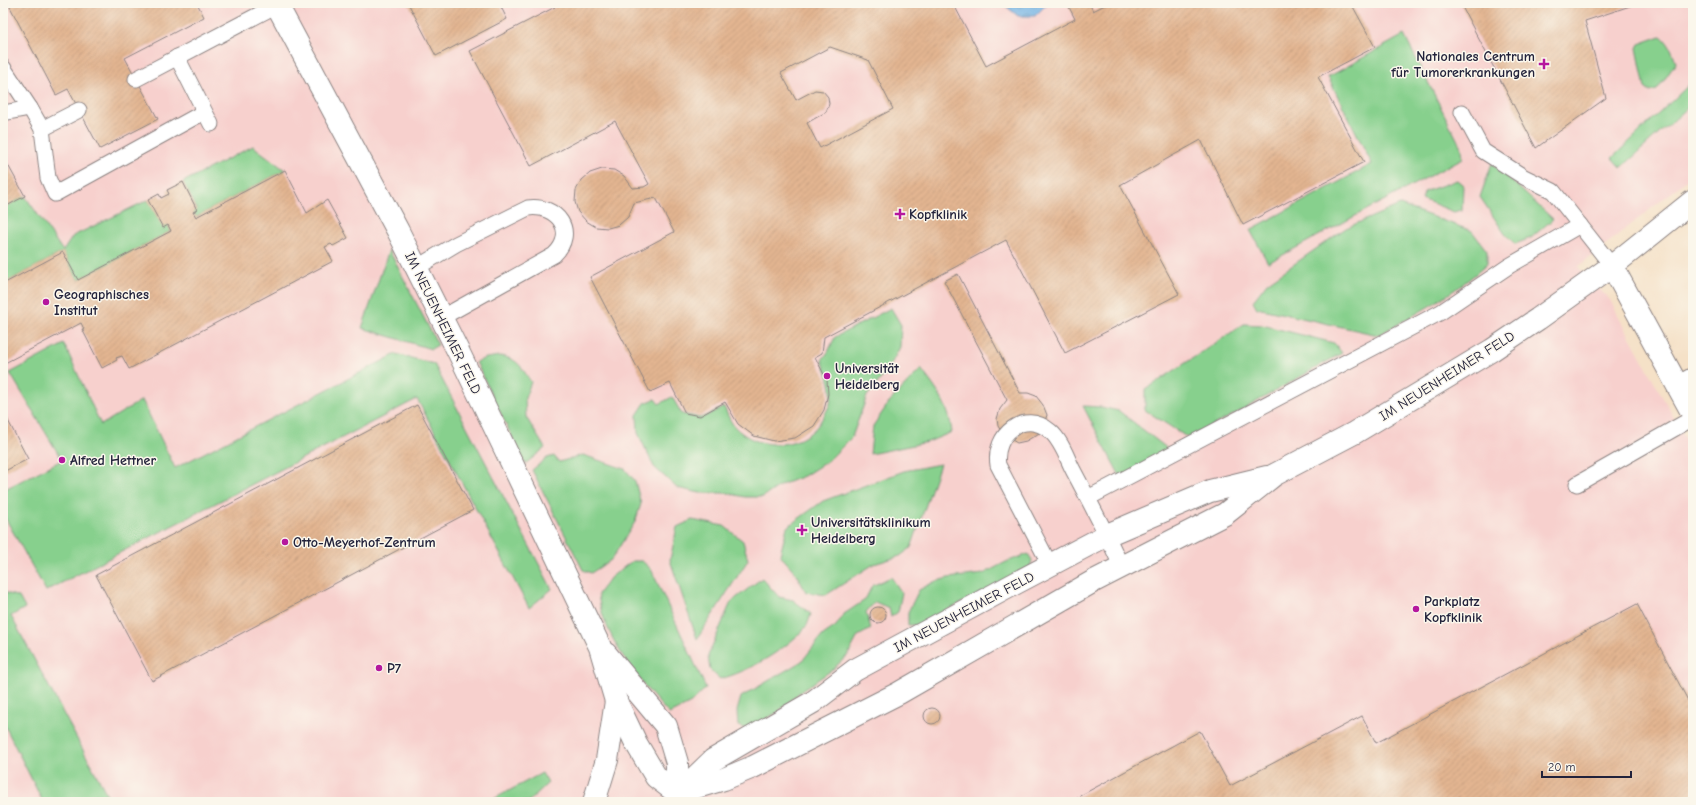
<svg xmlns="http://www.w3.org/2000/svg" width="1696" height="805" font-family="'Comic Neue',sans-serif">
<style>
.built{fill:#f7d0cd}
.green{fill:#87d08d;stroke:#547964}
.water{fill:url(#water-waves);stroke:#496a90}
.building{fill:url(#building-hatch);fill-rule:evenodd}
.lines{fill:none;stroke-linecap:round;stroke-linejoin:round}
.lane-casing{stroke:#8c8281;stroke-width:17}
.street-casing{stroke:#8c8281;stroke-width:24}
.lane{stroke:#fff;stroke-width:15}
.street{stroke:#fff;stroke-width:22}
.poi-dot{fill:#b5179e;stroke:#fbf7ec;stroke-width:1.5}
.labels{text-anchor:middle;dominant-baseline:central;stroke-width:3;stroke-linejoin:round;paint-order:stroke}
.poi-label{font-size:14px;font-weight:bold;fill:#22223b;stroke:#fbf7ec;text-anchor:start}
.street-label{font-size:14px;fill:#22223b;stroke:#fbf7ec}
</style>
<defs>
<pattern id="water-waves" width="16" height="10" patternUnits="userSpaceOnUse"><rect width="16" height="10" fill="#70b1e4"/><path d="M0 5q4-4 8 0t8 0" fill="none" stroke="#5c90ba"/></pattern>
<pattern id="building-hatch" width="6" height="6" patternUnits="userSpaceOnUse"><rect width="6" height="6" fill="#e3b591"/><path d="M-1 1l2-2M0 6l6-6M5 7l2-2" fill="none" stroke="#c29b7e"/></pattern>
</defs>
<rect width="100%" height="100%" fill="#fbf7ec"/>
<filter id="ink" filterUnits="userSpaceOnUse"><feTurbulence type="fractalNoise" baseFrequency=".025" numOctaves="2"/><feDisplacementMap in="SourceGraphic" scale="8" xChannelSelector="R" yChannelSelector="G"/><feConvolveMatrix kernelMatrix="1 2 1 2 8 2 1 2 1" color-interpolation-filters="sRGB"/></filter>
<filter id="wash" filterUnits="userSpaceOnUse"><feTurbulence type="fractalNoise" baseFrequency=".012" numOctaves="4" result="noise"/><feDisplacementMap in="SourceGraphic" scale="16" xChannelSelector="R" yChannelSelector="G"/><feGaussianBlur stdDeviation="0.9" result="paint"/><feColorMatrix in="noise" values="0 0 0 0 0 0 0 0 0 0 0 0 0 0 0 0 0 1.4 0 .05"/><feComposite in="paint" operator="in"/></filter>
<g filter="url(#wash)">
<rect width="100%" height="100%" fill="#f5e1c7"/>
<!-- built -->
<path class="built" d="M3,3H1693V175L1578,267L1610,300L1693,453V802H3Z"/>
<!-- green -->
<g class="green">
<path d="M1404,35L1462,149L1463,158L1268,263L1250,230L1372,164L1328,77Z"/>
<path d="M1661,36C1669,42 1674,54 1676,63L1657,90L1650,92L1645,88L1637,48L1639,44Z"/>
<path d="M1693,81V103L1621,168L1612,158Z"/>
<path d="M253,146L285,170L196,217L193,212L197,209L183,182Z"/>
<path d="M1492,163L1553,219L1531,238L1515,244L1505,234L1480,197Z"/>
<path d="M1457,180L1463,185L1462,210L1454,212L1422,199L1424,192Z"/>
<path d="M25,196L63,251L73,236L148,200L163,227L168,225L171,231L78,280L63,252L3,284V208Z"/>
<path d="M1400,205L1472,231L1487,251V264C1455,294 1416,314 1378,335L1257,308L1253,301L1267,283L1346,228Z"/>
<path d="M389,250L438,345L431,349L362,328Z"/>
<path d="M891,308L901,325L900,347L888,370L867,396L852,437L829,460L804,476L781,485L763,497H745L727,493H700L677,488L654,467L638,433L637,415L645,403L655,399L659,404L672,397L682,414L701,418L724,407C727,413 730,421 734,426C758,453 807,450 823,417C826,412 831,404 831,398C832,384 827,373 822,360L828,352L835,337Z"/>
<path d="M1244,324L1262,325L1334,343L1342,353L1235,414L1188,438L1145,410V390Z"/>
<path d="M64,344L101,425L142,400L175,468L396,354L434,364L552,589L529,608L417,399L46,591L3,514V490L62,460L10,373Z"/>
<path d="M500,356C519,359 521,367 531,382L525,398L526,417L545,448L525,464L476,362L486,358Z"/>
<path d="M921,369C937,390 949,405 952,432L928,442L870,454L873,426L890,401Z"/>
<path d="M1083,406L1101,407L1119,411L1168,449L1121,478Z"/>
<path d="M583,455L625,469L635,481L641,504L635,522L611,560L591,573L583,570L532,470L547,458L554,456L559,462Z"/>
<path d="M940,464L911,548L900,556L874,564L826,595L806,592L795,572L780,555L787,527L823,501L904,471Z"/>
<path d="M692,520L724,526L743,541L748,560L697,639L670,560L677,527Z"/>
<path d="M1028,554L1032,560L1030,568L918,625H908V612L919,590L934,582L948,578L983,574L1006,562Z"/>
<path d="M632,561H642L651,569L706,688L691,703L669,714C640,683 603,637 598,594L611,577Z"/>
<path d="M891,577L902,593L898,612L891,617L889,608L875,602L866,612L871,629L858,636L848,655L832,670L800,692L778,712L748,729L738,726L737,711L741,697L802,661L823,635L836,626L844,614L865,600L872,586Z"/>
<path d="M762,578L779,597L793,600L811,614C809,619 808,625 805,628C785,650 748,672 720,679L710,670L708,656L731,602Z"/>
<path d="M3,592L19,597L25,608L11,616L111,802H43L3,722Z"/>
<path d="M542,773L548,783L528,802H488Z"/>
</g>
<!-- water -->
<path class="water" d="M1002,3H1048L1035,16H1018Z"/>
<g id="blocks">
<!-- building -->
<g class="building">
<path d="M8,3H197L204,17L125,58L158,119L100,149L68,89L56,95Z"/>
<path d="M408,3H499L507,19L436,56Z"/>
<path d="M553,3H953L986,66L1075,19L1067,3H1089L1093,11L1109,3H1351L1375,47L1318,77L1364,162L1243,225L1201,140L1120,185L1179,294L1065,353L1006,240L824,337L822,353L815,357L827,380L828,394L824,410L814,426L795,438L774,441L754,436L738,424L725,402L700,416L685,413L670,383L650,392L590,277L674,232L656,198L634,203L628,217L619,225L608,228L596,227L586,221L578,212L575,202L576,190L582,180L590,173L602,169L614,170L624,176L633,188L644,187L649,184L615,121L531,166L470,51L555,7ZM830,47L868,60L893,109L820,148L807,123L826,112L829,104L828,97L823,91L815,90L796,100L781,73Z"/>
<path d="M1460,3H1639L1585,21L1606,98L1536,148Z"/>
<path d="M3,156L25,196L3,208Z"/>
<path d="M285,170L307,213L327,200L348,238L333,246L331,244L325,247L333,261L129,369L122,356L116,358L117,360L102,368L82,329H84L81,323L3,364V284L63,252L78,280L171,231L168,225L163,228L148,200L159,194L161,198L169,194L167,190L183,182L197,210L193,212L196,217Z"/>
<path d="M958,274L1020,393H1028L1036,396L1043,405L1047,415L1041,432L1026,441L1017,443L1012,440L1002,433L998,426L997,419L1000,409L1007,400L944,281Z"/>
<path d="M417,405L473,510L152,681L96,575Z"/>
<path d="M3,411L28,459L3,472Z"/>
<path d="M1637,604L1693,710V802H1075L1074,799L1200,731L1230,786L1362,716L1376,743Z"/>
<circle cx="878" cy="615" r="8"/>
<circle cx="932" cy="716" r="8"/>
</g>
</g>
</g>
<g filter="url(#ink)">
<use href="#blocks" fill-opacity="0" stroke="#8c8281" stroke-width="1"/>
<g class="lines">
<defs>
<g id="lane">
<path d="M177,57L211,124"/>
<path d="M3,67L30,108"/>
<path d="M136,79L277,5L276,3"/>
<path d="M1462,112L1483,151L1524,177L1553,191L1612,266"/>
<path d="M3,113L30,108L42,129L79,110"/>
<path d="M42,129L48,178L55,194L204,112"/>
<path d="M416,268L456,244L528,208C557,204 578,232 554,255L441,318"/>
<path d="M1677,384L1693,375"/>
<path d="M1577,484L1693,418"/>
<path d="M1088,498L1441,312L1509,266L1580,225"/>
<path d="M1050,565L998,465C993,435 1024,409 1050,431C1061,440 1067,458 1073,470C1090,502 1107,534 1121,566"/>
</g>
<g id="street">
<path d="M277,5L398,231L459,353L600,647L616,701L636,743L656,777L677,793"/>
<path d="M1612,266L1693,414"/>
<path d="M606,654L666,726L677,763V793"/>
<path d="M682,790L713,760L813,702L855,670L1016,583L1107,535L1210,491L1267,477"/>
<path d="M677,793L724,779L753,767L899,693L1094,581L1225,514L1274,475L1354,433L1492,350L1538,319L1612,266L1693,201"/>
<path d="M594,802L607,760L616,701"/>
</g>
</defs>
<!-- lane casing -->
<use href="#lane" class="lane-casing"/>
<!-- street casing -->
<use href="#street" class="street-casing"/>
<!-- lane -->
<use href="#lane" class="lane"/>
<!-- street -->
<use href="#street" class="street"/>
</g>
</g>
<!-- markers -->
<g class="poi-dot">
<path d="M1542 58h4v4h4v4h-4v4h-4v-4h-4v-4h4z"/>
<path d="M898 208h4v4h4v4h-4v4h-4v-4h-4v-4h4z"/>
<circle cx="46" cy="302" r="4"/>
<circle cx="827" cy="376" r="4"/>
<circle cx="62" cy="460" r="4"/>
<path d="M800 524h4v4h4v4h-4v4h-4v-4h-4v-4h4z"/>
<circle cx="285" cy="542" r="4"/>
<circle cx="1416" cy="609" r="4"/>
<circle cx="379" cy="668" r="4"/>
</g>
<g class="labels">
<!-- poi labels -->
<g class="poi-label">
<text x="1535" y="56" text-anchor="end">Nationales Centrum<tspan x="1535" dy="16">für Tumorerkrankungen</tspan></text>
<text x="909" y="214">Kopfklinik</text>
<text x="54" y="294">Geographisches<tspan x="54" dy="16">Institut</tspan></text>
<text x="835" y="368">Universität<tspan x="835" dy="16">Heidelberg</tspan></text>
<text x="70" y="460">Alfred Hettner</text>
<text x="811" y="522">Universitätsklinikum<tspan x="811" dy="16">Heidelberg</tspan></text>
<text x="293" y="542">Otto-Meyerhof-Zentrum</text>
<text x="1424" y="601">Parkplatz<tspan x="1424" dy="16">Kopfklinik</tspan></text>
<text x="387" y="668">P7</text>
</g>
<!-- street labels -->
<g class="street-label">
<text transform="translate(443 323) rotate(64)">IM NEUENHEIMER FELD</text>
<text transform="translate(1447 376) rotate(-32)">IM NEUENHEIMER FELD</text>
<text transform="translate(964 612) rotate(-28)">IM NEUENHEIMER FELD</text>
</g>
</g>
<!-- margin -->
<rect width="1696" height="805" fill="none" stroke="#fbf7ec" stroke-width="16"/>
<!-- scale -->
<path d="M1542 771v6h89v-6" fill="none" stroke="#22223b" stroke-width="2"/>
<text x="1548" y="771" font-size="12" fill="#22223b" stroke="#fbf7ec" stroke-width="3" paint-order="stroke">20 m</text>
</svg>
